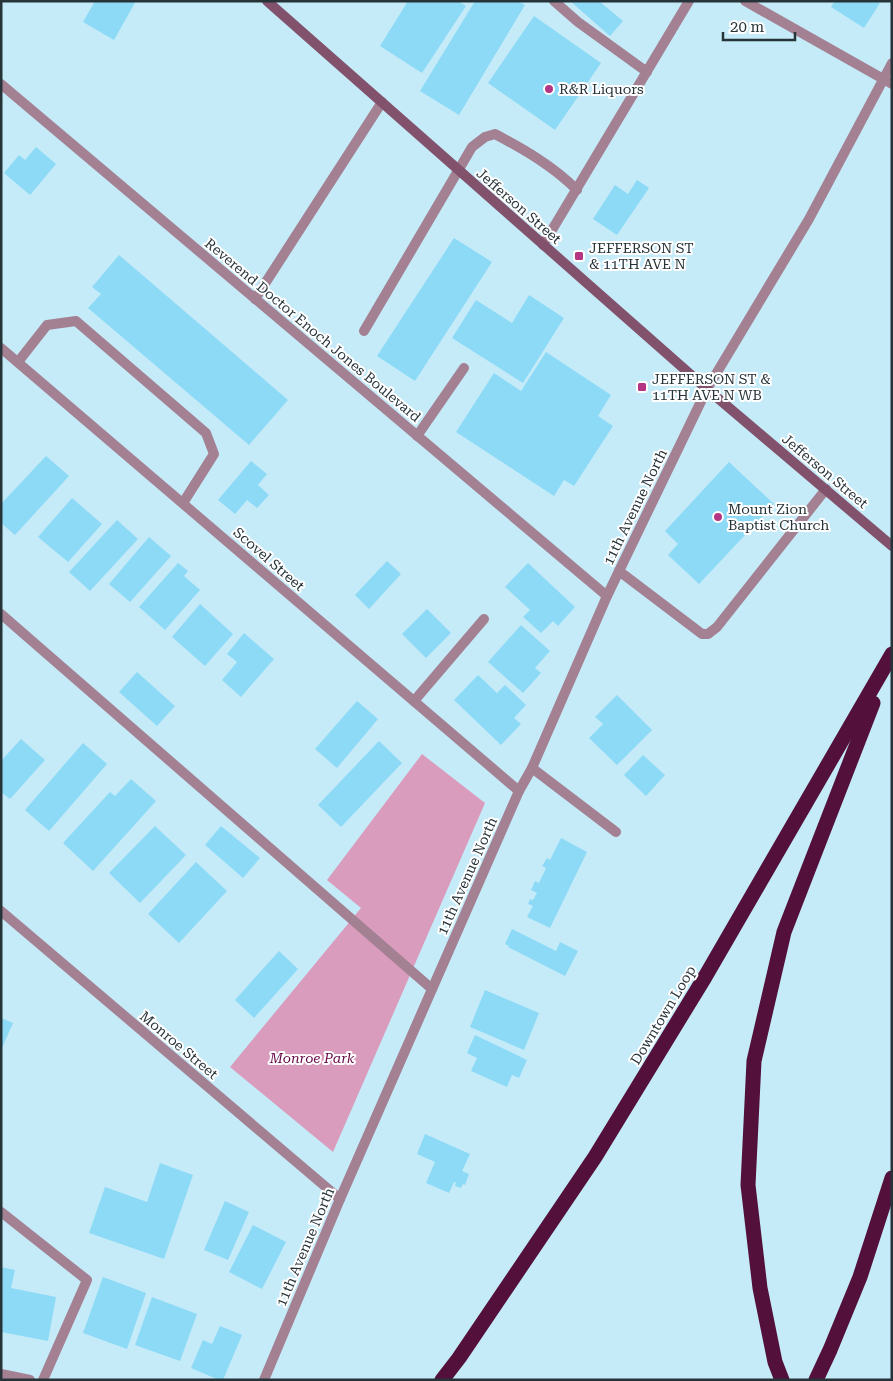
<svg xmlns="http://www.w3.org/2000/svg" width="893" height="1381" font-family="'Roboto Serif',serif">
<style>
.green{fill:#da9cbd}
.building{fill:#8ddaf7}
.lines{fill:none;stroke-linecap:round;stroke-linejoin:round}
.service{stroke:#a38193;stroke-width:10}
.minor{stroke:#a38193;stroke-width:10}
.secondary{stroke:#82526c;stroke-width:10}
.motorway{stroke:#52103a;stroke-width:15}
.poi-dot{fill:#b33584;stroke:#fff;stroke-width:2}
.labels{text-anchor:middle;dominant-baseline:central;stroke-width:4;stroke-linejoin:round;paint-order:stroke}
.poi-label{font-size:14px;fill:#26343a;stroke:#fff;text-anchor:start}
.street-label{font-size:14px;fill:#26343a;stroke:#fff}
.park-label{font-size:14px;font-style:italic;fill:#660847;stroke:#fff}
</style>
<rect width="100%" height="100%" fill="#c5ebf9"/>
<!-- green -->
<path class="green" d="M422,754L485,803L333,1152L230,1067L361,908L327,880Z"/>
<!-- building -->
<g class="building">
<path d="M95,1H136L114,40L83,22Z"/>
<path d="M408,1H458L466,6L422,73L380,46Z"/>
<path d="M475,1H518L525,5L459,115L420,91Z"/>
<path d="M570,1H599L623,21L610,36Z"/>
<path d="M835,1H877L880,3L864,28L831,7Z"/>
<path d="M534,16L601,63L555,130L488,83Z"/>
<path d="M36,147L56,164L30,195L4,173L19,155L25,160Z"/>
<path d="M637,180L649,188L617,235L593,219L615,185L628,194Z"/>
<path d="M454,238L492,262L415,381L377,356Z"/>
<path d="M119,255L288,400L249,445L88,308L101,294L92,287Z"/>
<path d="M529,295L564,318L523,383L452,338L476,300L512,323Z"/>
<path d="M546,352L611,395L598,416L613,426L574,486L564,480L554,496L456,432L494,373L521,391Z"/>
<path d="M46,456L69,476L15,535L1,523V504Z"/>
<path d="M251,461L267,474L258,485L269,495L257,508L247,500L235,514L218,500Z"/>
<path d="M729,462L774,504L699,584L668,555L678,544L665,531Z"/>
<path d="M72,498L102,524L68,562L38,537Z"/>
<path d="M117,520L138,539L90,591L69,572Z"/>
<path d="M149,537L171,556L130,602L109,584Z"/>
<path d="M387,561L401,574L369,609L355,595Z"/>
<path d="M178,563L188,571L184,576L200,590L165,630L139,607Z"/>
<path d="M528,563L575,607L558,626L553,621L541,633L523,617L530,610L505,587Z"/>
<path d="M200,604L233,634L205,666L172,637Z"/>
<path d="M427,609L451,633L426,658L402,634Z"/>
<path d="M521,625L550,651L535,668L541,673L523,693L488,662Z"/>
<path d="M244,633L274,659L241,697L222,680L237,662L227,654Z"/>
<path d="M137,672L175,706L157,726L119,692Z"/>
<path d="M478,675L497,693L505,685L526,705L514,718L521,724L501,745L454,700Z"/>
<path d="M617,695L652,730L617,765L589,738L603,724L595,717Z"/>
<path d="M357,701L378,719L337,768L315,749Z"/>
<path d="M21,739L45,760L10,799L1,792V761Z"/>
<path d="M379,741L402,763L341,827L318,805Z"/>
<path d="M83,743L107,764L49,831L25,810Z"/>
<path d="M643,755L665,775L646,796L624,775Z"/>
<path d="M131,779L156,801L93,871L63,843L110,792L115,796Z"/>
<path d="M155,826L186,855L140,903L109,873Z"/>
<path d="M221,826L260,858L243,878L205,845Z"/>
<path d="M561,838L587,852L550,928L527,917L533,906L528,904L530,899L533,900L537,893L531,890L535,881L539,883L546,868L542,866L547,858L550,860Z"/>
<path d="M196,862L227,891L179,943L148,914Z"/>
<path d="M512,929L556,951L560,942L578,951L565,976L508,947L509,946L505,944Z"/>
<path d="M279,951L298,969L254,1018L235,1000Z"/>
<path d="M485,990L539,1013L524,1050L470,1027Z"/>
<path d="M1,1018L13,1023L1,1050Z"/>
<path d="M475,1035L527,1060L519,1078L512,1075L507,1087L471,1071L477,1058L467,1053Z"/>
<path d="M425,1134L470,1154L462,1171L469,1174L465,1185L463,1184L461,1188L455,1186L456,1183L454,1182L449,1193L426,1183L435,1162L417,1154Z"/>
<path d="M160,1163L193,1175L164,1259L89,1233L105,1187L147,1202Z"/>
<path d="M225,1201L249,1212L228,1260L204,1250Z"/>
<path d="M253,1225L286,1242L262,1289L229,1272Z"/>
<path d="M1,1267L15,1270L11,1288L56,1297L48,1341L1,1332Z"/>
<path d="M103,1277L146,1293L127,1349L83,1333Z"/>
<path d="M152,1297L197,1314L180,1361L135,1345Z"/>
<path d="M220,1326L242,1335L223,1380H219L191,1368L203,1340L212,1344Z"/>
</g>
<g class="lines">
<!-- service -->
<g class="service">
<path d="M554,1L578,22L647,72"/>
<path d="M255,299L382,102"/>
<path d="M364,331L472,147L485,137L495,134C525,150 553,166 577,190"/>
<path d="M18,362L47,325L76,321L206,433L214,454L183,503"/>
<path d="M707,389L809,219L892,63"/>
<path d="M417,436L464,368"/>
<path d="M619,571L702,634H708L717,627L826,489"/>
<path d="M1,614L432,989"/>
<path d="M414,701L484,619"/>
<path d="M1,1212L87,1280L43,1380"/>
</g>
<!-- minor -->
<g class="minor">
<path d="M745,1L892,84"/>
<path d="M1,84L607,596"/>
<path d="M543,245L689,1"/>
<path d="M1,348L519,791"/>
<path d="M532,768L616,832"/>
<path d="M1,911L340,1199"/>
<path d="M1,1374L30,1380"/>
<path d="M264,1380L340,1199L519,791L532,768L607,596L707,389"/>
</g>
<!-- secondary -->
<path class="secondary" d="M267,1L707,389L892,546"/>
<!-- motorway -->
<g class="motorway">
<path d="M442,1380L459,1358L595,1157L705,977L892,654"/>
<path d="M782,1380L775,1362L760,1288L748,1185L754,1061L784,932L873,703"/>
<path d="M816,1380L830,1350L860,1277L892,1178"/>
</g>
</g>
<!-- markers -->
<g class="poi-dot">
<circle cx="549" cy="89" r="5"/>
<rect x="574" y="251" width="10" height="10" rx="2.5"/>
<rect x="637" y="382" width="10" height="10" rx="2.5"/>
<circle cx="718" cy="517" r="5"/>
</g>
<g class="labels">
<!-- poi labels -->
<g class="poi-label">
<text x="559" y="89">R&amp;R Liquors</text>
<text x="589" y="248">JEFFERSON ST<tspan x="589" dy="16">&amp; 11TH AVE N</tspan></text>
<text x="652" y="379">JEFFERSON ST &amp;<tspan x="652" dy="16">11TH AVE N WB</tspan></text>
<text x="728" y="509">Mount Zion<tspan x="728" dy="16">Baptist Church</tspan></text>
</g>
<!-- street labels -->
<g class="street-label">
<text transform="translate(519 206) rotate(41)">Jefferson Street</text>
<text transform="translate(313 330) rotate(40)">Reverend Doctor Enoch Jones Boulevard</text>
<text transform="translate(825 471) rotate(40)">Jefferson Street</text>
<text transform="translate(635 507) rotate(-64)">11th Avenue North</text>
<text transform="translate(269 559) rotate(41)">Scovel Street</text>
<text transform="translate(467 876) rotate(-66)">11th Avenue North</text>
<text transform="translate(663 1015) rotate(-59)">Downtown Loop</text>
<text transform="translate(179 1045) rotate(40)">Monroe Street</text>
<text transform="translate(305 1247) rotate(-67)">11th Avenue North</text>
</g>
<!-- park labels -->
<g class="park-label">
<text x="312" y="1058">Monroe Park</text>
</g>
</g>
<!-- border -->
<rect width="893" height="1381" fill="none" stroke="#26343a" stroke-width="5"/>
<!-- scale -->
<path d="M723 32v8h72v-8" fill="none" stroke="#26343a" stroke-width="2.5"/>
<text x="730" y="32" font-size="15" fill="#26343a" stroke="#ffffff" stroke-width="4" paint-order="stroke">20 m</text>
</svg>
